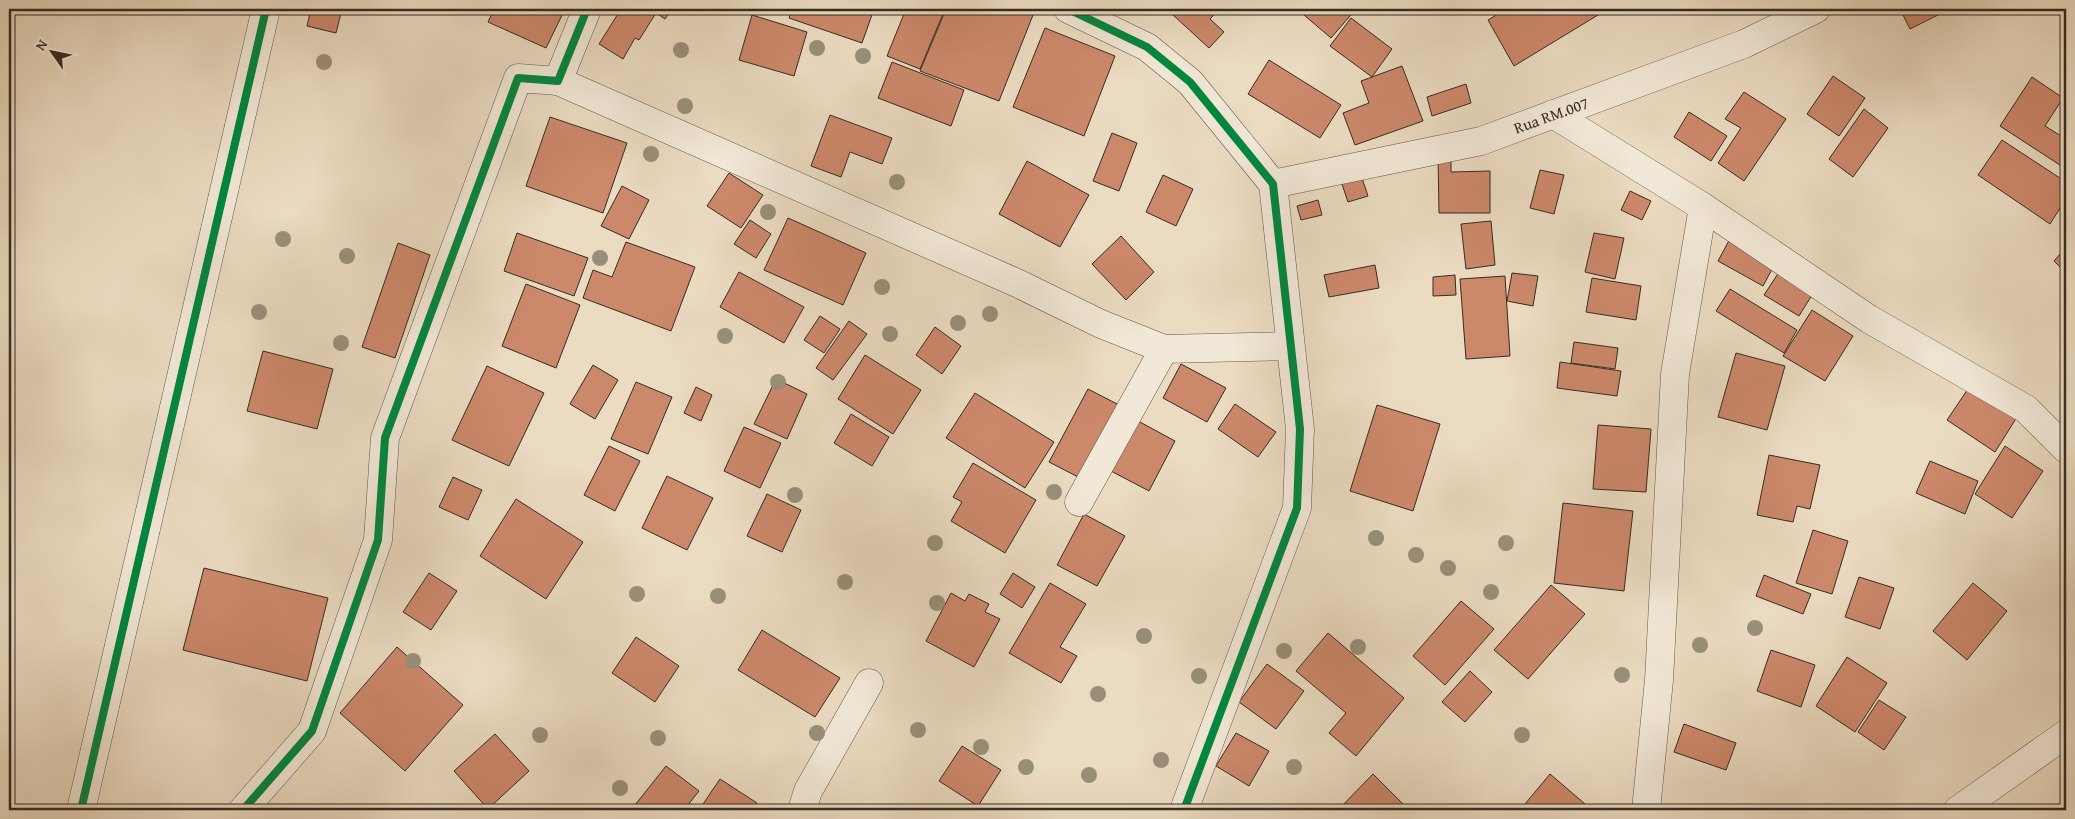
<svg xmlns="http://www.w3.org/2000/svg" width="2075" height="819" font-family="'Gentium Book Plus',serif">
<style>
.building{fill:#cc886b;stroke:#352c22}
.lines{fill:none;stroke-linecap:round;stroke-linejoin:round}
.minor-casing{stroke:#62584a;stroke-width:29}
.minor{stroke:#f2e8d7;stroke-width:28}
.cycleway-casing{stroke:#f2e8d7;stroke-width:11}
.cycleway{stroke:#00873e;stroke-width:8}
.tree{fill:#998f79}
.labels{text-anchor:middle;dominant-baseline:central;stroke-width:5;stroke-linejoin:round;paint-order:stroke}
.street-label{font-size:16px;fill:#352c22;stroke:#f2e8d7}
</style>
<rect width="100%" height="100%" fill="#ebdbc1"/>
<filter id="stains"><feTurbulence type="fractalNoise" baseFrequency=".004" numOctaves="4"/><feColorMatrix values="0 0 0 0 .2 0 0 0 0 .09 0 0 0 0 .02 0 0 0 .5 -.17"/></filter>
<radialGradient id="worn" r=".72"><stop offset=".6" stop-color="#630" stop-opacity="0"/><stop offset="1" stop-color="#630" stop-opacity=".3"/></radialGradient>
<!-- building -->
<g class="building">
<path d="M311,9H342L336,33L307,26Z"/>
<path d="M494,9H565L546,48L488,22Z"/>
<path d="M621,9H672L665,19L656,13L639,40L635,38L623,59L599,44Z"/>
<path d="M792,9H874L862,43L789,18Z"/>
<path d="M906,9H945L920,69L887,56Z"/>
<path d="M946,9H1017L1033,15L999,101L920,71Z"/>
<path d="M1177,9H1219L1210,19L1224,32L1209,48L1172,14Z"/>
<path d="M1297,9H1356L1331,38Z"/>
<path d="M1506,9H1594L1598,15L1514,66L1488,20Z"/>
<path d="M1900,9H1950L1910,29Z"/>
<path d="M752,15L807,32L794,76L739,60Z"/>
<path d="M1351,18L1392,49L1372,77L1330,46Z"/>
<path d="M1045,28L1115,56L1084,136L1013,107Z"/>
<path d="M1269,60L1341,105L1320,138L1248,94Z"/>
<path d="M892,62L964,90L951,126L878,98Z"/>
<path d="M1402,66L1423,121L1355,145L1343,113L1369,103L1361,81Z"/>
<path d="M1833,76L1865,98L1839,136L1807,114Z"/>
<path d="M2032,77L2063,98L2045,126L2066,139V169L2000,126Z"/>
<path d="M1466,84L1471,103L1432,116L1427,97Z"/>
<path d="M1744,92L1786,119L1744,181L1718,163L1741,128L1725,119Z"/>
<path d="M1864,109L1888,128L1853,177L1829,159Z"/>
<path d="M1689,112L1727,136L1711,161L1674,137Z"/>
<path d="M830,115L892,138L882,164L850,152L841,177L811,166Z"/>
<path d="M550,117L627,143L603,213L526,186Z"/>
<path d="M1112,133L1137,143L1119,191L1093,181Z"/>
<path d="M2002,140L2066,182V199L2050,224L1978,175Z"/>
<path d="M1438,156H1451V172L1490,171V213H1439Z"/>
<path d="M1027,161L1089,195L1060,247L999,214Z"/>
<path d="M1540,170L1564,175L1554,214L1530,208Z"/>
<path d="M729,173L763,195L741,228L707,206Z"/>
<path d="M1163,175L1193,189L1176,226L1146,212Z"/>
<path d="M1361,175L1368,196L1348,202L1341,181Z"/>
<path d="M622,186L649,200L629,239L601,226Z"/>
<path d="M1630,191L1651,201L1642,220L1621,210Z"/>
<path d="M1318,200L1322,215L1301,220L1297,206Z"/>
<path d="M788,218L866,253L843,305L764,270Z"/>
<path d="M750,220L771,234L756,258L734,244Z"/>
<path d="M1491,221L1495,265L1466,269L1461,224Z"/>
<path d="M517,233L588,258L574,296L504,271Z"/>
<path d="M1594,233L1624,238L1615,279L1585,272Z"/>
<path d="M1732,235L1777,260L1763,286L1718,261Z"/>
<path d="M1121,236L1154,272L1126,300L1092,264Z"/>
<path d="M626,242L695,267L671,331L583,298L593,270L612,277Z"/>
<path d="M398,243L430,255L395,358L362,347Z"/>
<path d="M2066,247V273L2054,261Z"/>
<path d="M1375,265L1379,288L1329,297L1324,275Z"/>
<path d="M1783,266L1817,287L1799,316L1764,295Z"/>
<path d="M739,272L804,307L784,343L720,307Z"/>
<path d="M1512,273L1538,276L1533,306L1507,301Z"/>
<path d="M1455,275L1456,295L1433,296V277Z"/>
<path d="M1505,276L1510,356L1466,359L1460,279Z"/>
<path d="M1592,278L1641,286L1636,320L1586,312Z"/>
<path d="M526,284L580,305L556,368L502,346Z"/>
<path d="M1730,289L1797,330L1784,353L1716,311Z"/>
<path d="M1812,310L1853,336L1825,381L1783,356Z"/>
<path d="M820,316L840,329L824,353L804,340Z"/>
<path d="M849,321L867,334L833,380L816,368Z"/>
<path d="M935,327L961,346L942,374L916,355Z"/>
<path d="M1574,342L1618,348L1615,369L1571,363Z"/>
<path d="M263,351L333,369L317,429L247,411Z"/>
<path d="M1736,353L1785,366L1767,430L1718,417Z"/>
<path d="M865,355L921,390L893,434L838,399Z"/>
<path d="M1560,362L1621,371L1617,396L1557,388Z"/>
<path d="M1181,364L1226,388L1207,422L1163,398Z"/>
<path d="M593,365L618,380L595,419L570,404Z"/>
<path d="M487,366L544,393L509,466L452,440Z"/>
<path d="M776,379L807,394L787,439L754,424Z"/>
<path d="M636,382L672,397L648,454L611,439Z"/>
<path d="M1970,386L2017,417L1995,452L1947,420Z"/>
<path d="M696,387L712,395L701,421L684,413Z"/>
<path d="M1088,389L1123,407L1084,480L1049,462Z"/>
<path d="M975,393L1054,442L1025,488L946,438Z"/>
<path d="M1235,404L1276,432L1258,457L1218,429Z"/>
<path d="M1377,405L1440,424L1413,511L1350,491Z"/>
<path d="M851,414L889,437L872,466L834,443Z"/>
<path d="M1138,421L1175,441L1149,491L1111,471Z"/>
<path d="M1598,425L1651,429L1646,492L1593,489Z"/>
<path d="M744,427L781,443L760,488L724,471Z"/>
<path d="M609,446L640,461L615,511L584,495Z"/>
<path d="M2005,446L2043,471L2012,518L1975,494Z"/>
<path d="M1769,455L1820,465L1810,509L1797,506L1793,522L1757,515Z"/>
<path d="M1930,461L1978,481L1965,514L1916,493Z"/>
<path d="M973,463L1036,500L1005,553L951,521L962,502L953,497Z"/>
<path d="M667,476L713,498L687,550L642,528Z"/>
<path d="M453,477L482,490L468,520L439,507Z"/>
<path d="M767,494L801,510L782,552L747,536Z"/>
<path d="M516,499L583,542L546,599L480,556Z"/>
<path d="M1563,503L1633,511L1624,591L1554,583Z"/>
<path d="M1084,514L1125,536L1097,586L1057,565Z"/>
<path d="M1813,530L1848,541L1832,594L1796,583Z"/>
<path d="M204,568L328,598L307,681L183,650Z"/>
<path d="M429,573L457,591L431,630L403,612Z"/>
<path d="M1013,573L1035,587L1022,608L1000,594Z"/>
<path d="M1764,575L1811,594L1803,614L1756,596Z"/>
<path d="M1859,577L1894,588L1880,629L1845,617Z"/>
<path d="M1050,583L1086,604L1060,647L1077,656L1061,683L1009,653Z"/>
<path d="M1973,583L2007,611L1967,660L1933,631Z"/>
<path d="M1551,585L1585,614L1528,679L1494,650Z"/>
<path d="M951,593L965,601L969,594L989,604L985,612L1000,619L974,667L926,641Z"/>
<path d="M1461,601L1494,629L1445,685L1413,656Z"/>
<path d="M762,630L840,678L815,717L738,670Z"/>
<path d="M1328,633L1404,698L1356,756L1329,733L1346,713L1296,671Z"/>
<path d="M636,637L679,666L655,702L612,673Z"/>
<path d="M397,647L463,705L405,771L340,713Z"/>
<path d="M1771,650L1815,665L1801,707L1757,691Z"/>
<path d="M1847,657L1887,683L1855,732L1816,706Z"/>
<path d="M1267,664L1304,691L1276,729L1239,702Z"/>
<path d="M1470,671L1492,692L1465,722L1442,702Z"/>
<path d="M1879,700L1906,717L1884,750L1858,732Z"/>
<path d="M1684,724L1736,743L1726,770L1674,752Z"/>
<path d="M1236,733L1269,751L1249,786L1216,766Z"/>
<path d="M495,734L529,771L488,809L454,771Z"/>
<path d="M962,746L1001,770L978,806L939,781Z"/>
<path d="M666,766L699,791L684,810H631Z"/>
<path d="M1373,774L1405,806L1401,810H1338Z"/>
<path d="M1550,774L1592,810H1520Z"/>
<path d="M720,779L757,803L752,810H699Z"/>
<path d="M1747,804L1760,810H1744Z"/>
</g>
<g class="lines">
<defs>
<g id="minor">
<path d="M1068,9L1147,47L1190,82L1273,184L1300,429L1297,508L1184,810"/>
<path d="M558,81L1017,283L1101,324L1164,349L1290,346"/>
<path d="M1553,114L1703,207L1869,319L2026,409L2066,449"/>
<path d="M1273,184L1481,141L1744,44L1816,9"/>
<path d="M1079,502L1164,349"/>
<path d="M81,810L266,9"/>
<path d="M243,810L312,731L378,540L385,438L518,78L558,81L587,9"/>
<path d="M802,810L808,791L869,683"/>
<path d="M1646,810L1659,680L1675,374L1703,207"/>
<path d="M1958,810L2066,734"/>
</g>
</defs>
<!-- minor casing -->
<use href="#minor" class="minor-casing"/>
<!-- minor -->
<use href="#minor" class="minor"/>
<defs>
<g id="cycleway">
<path d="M1068,9L1147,47L1190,82L1273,184L1300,429L1297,508L1184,810"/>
<path d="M81,810L266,9"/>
<path d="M243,810L312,731L378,540L385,438L518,78L558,81L587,9"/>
</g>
</defs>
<!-- cycleway casing -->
<use href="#cycleway" class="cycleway-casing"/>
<!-- cycleway -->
<use href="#cycleway" class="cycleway"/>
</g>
<!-- trees -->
<g class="tree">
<circle cx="817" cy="48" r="8"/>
<circle cx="681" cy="50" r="8"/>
<circle cx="863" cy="56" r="8"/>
<circle cx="324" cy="62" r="8"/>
<circle cx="685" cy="106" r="8"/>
<circle cx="651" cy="154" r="8"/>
<circle cx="897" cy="182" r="8"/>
<circle cx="768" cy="212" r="8"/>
<circle cx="283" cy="239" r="8"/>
<circle cx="347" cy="256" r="8"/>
<circle cx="600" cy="258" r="8"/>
<circle cx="882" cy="287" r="8"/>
<circle cx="259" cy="312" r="8"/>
<circle cx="990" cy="314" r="8"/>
<circle cx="958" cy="323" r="8"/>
<circle cx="890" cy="334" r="8"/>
<circle cx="725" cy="336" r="8"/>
<circle cx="341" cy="343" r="8"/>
<circle cx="778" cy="382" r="8"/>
<circle cx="1054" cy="492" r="8"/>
<circle cx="795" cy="495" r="8"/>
<circle cx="1376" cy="538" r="8"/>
<circle cx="935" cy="543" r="8"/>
<circle cx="1506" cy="543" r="8"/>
<circle cx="1416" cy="555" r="8"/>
<circle cx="1448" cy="568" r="8"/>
<circle cx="845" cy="582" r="8"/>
<circle cx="1491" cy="592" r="8"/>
<circle cx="637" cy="594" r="8"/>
<circle cx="718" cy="596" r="8"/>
<circle cx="937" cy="603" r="8"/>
<circle cx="1755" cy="628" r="8"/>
<circle cx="1144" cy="636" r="8"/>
<circle cx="1700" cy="645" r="8"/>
<circle cx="1358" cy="647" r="8"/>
<circle cx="1284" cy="651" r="8"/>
<circle cx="413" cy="661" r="8"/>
<circle cx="1622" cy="675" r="8"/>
<circle cx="1199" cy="676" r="8"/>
<circle cx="1098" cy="694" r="8"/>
<circle cx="918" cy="730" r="8"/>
<circle cx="817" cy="733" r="8"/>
<circle cx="540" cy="735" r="8"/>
<circle cx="1522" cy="735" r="8"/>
<circle cx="658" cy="738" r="8"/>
<circle cx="981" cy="747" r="8"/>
<circle cx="1161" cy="760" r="8"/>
<circle cx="1026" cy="767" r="8"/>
<circle cx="1294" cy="767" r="8"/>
<circle cx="1089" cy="775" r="8"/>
<circle cx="620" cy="788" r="8"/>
</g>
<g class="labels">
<!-- street labels -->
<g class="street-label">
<text transform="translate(1551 115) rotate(-20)">Rua RM.007</text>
</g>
</g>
<!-- margin -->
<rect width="2075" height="819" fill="none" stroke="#ebdbc1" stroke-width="30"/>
<rect x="10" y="10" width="2055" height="799" fill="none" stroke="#352c22" stroke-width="2.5"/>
<rect x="15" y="15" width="2045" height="789" fill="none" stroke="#352c22"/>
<!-- north arrow -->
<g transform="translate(52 52) rotate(303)" stroke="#f2e8d7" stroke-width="4" paint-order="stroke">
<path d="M0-4L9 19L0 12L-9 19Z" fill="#352c22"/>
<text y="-8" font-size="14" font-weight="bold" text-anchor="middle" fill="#352c22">N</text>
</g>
<rect width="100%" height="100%" filter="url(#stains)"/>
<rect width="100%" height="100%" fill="url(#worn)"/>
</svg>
